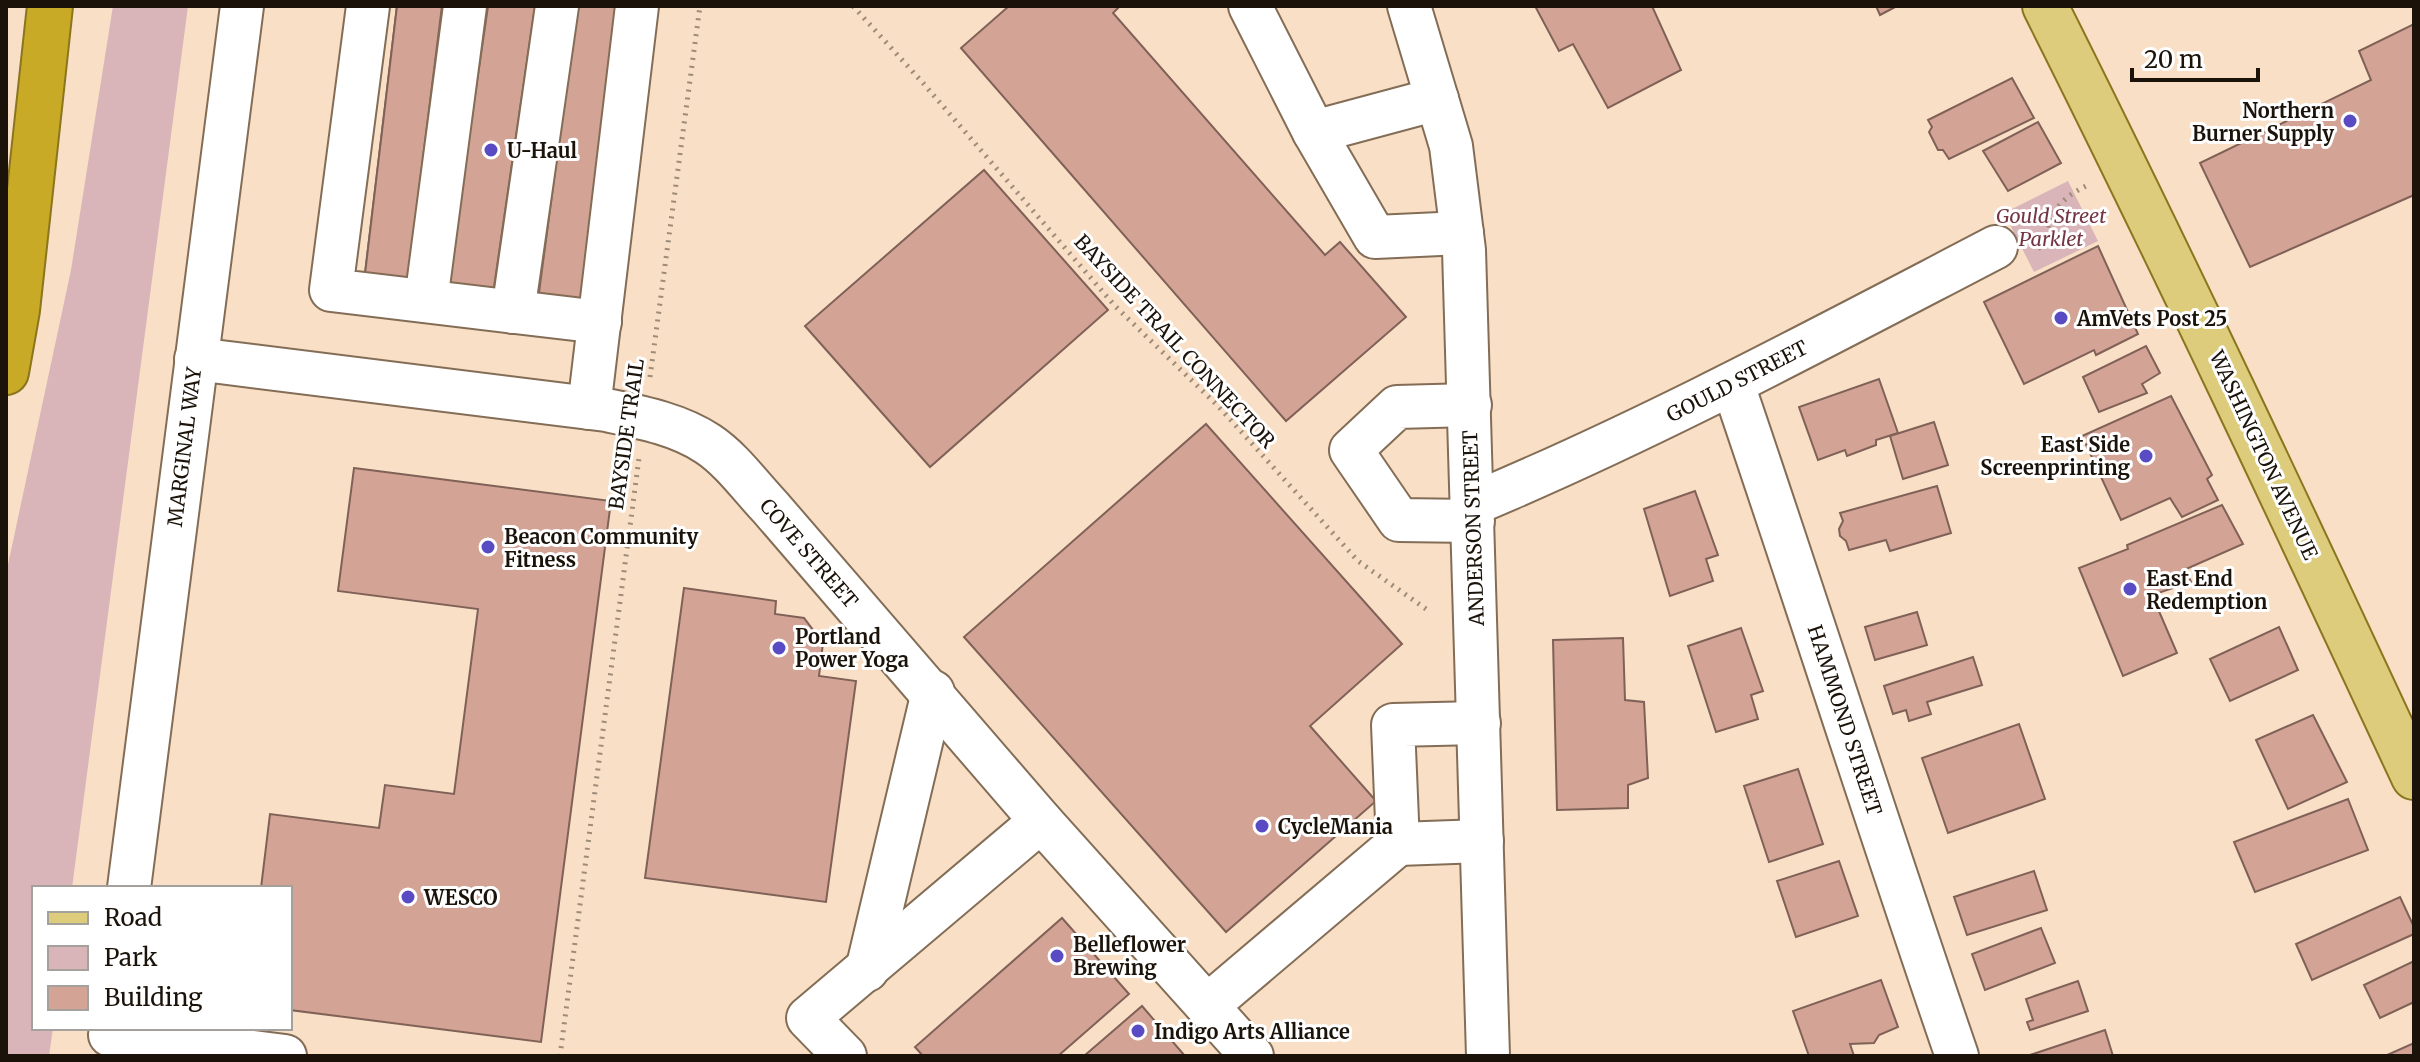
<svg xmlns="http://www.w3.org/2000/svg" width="2420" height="1062" font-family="Merriweather,serif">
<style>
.green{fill:#d9b5ba}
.building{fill:#d3a496;stroke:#806157;stroke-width:2}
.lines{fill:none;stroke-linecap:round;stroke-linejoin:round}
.minor-casing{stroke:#836d56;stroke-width:46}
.major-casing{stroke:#8b751d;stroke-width:48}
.highway-casing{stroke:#8b751d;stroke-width:48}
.path{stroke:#9e8c79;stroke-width:5;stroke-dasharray:2 6;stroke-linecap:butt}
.minor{stroke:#fff;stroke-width:42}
.major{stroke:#decc7d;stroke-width:44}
.highway{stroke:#c8aa27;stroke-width:44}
.poi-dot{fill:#594bc3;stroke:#fff;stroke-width:3}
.labels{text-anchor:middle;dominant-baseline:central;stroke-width:6;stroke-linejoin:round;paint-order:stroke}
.poi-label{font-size:20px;font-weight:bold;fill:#1b130a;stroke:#fff;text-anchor:start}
.park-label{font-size:20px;font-style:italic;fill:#743642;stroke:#fff}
.street-label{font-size:20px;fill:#1b130a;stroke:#fff}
</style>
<rect width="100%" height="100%" fill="#f8dfc6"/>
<!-- green -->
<g class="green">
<path d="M113,6H188L72,888H34V1028H53L49,1056H6V574L71,270Z"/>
<path d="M2068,181L2098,241L2034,272L2004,213Z"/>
</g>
<!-- building -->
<g class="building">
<path d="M397,6H442L407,286L364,282Z"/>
<path d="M397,6H442L407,286L364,282Z"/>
<path d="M488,6H535L492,301L446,294Z"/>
<path d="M488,6H535L492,301L446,294Z"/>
<path d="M577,6H622L582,305L538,300Z"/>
<path d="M577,6H622L582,305L538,300Z"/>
<path d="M1009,6H1120L1113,13L1325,255L1340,242L1406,317L1286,421L961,48Z"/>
<path d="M1535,6H1652L1681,70L1608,108L1573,44L1559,51Z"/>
<path d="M1876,6H1897L1880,15Z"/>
<path d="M2414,24V195L2250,267L2200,163L2371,80L2359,51Z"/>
<path d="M2012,78L2034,118L1949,159L1943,150H1938L1929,132L1932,127L1928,120Z"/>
<path d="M2038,122L2061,163L2008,191L1983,151Z"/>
<path d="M984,170L1108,310L930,467L805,326Z"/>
<path d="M2098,246L2138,334L2096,355L2094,350L2024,384L1984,302Z"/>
<path d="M2146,346L2160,373L2142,384L2147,393L2099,412L2083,377Z"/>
<path d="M1879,379L1898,433L1876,440V445L1847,456L1845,450L1818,460L1799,407Z"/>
<path d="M2171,396L2212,475L2207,479L2218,500L2182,517L2170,498L2121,520L2082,436Z"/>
<path d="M1934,422L1948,465L1903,479L1890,436Z"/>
<path d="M1206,424L1402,644L1310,726L1376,801L1226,932L964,637Z"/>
<path d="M354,468L611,501L541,1042L290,1010V888H261L270,814L379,828L385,785L454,794L478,609L338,591Z"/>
<path d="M1937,486L1951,533L1890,551L1886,540L1849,550L1846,541L1840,536L1839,529L1843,521L1840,513Z"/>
<path d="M1695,491L1718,555L1706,559L1713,581L1670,596L1644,509Z"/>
<path d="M2222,505L2243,544L2186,569L2191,582L2152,595L2177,653L2123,676L2079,568L2128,549L2127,545Z"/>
<path d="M684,588L776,601L775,614L804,618L823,643L819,676L856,681L826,902L645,878Z"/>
<path d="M1917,612L1927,645L1875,660L1865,627Z"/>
<path d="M2279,627L2298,670L2230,701L2210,659Z"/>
<path d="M1741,628L1763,691L1751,695L1758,719L1716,732L1688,646Z"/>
<path d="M1623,638L1625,700L1644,702L1648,778L1628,785V808L1557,810L1553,640Z"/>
<path d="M1973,657L1982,685L1927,702L1931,714L1909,721L1906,710L1893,714L1884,686Z"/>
<path d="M2313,715L2347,782L2288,809L2256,740Z"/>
<path d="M2019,724L2045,799L1948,833L1922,758Z"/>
<path d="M1798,769L1823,844L1769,862L1744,786Z"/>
<path d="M2348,799L2368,850L2255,892L2234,842Z"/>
<path d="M1839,861L1858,916L1796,937L1777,881Z"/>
<path d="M2034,871L2047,910L1967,935L1954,897Z"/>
<path d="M2400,897L2414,927V934L2312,980L2296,944Z"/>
<path d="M1062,918L1129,994L1058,1056H923L915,1047Z"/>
<path d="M2041,928L2055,963L1985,990L1972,954Z"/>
<path d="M2414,961V1002L2380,1018L2364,985Z"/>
<path d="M1881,980L1898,1027L1879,1035L1874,1043L1850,1044L1854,1056H1809L1793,1011Z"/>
<path d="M2078,981L2088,1011L2030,1030L2027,1022L2033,1020L2026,999Z"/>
<path d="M1142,1006L1185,1056H1084Z"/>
<path d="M2105,1030L2113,1056H2027Z"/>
<path d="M2414,1043V1056H2385Z"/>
</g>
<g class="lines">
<defs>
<g id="minor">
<path d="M368,6L331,290L600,322"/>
<path d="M1250,6L1314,132"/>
<path d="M1409,6L1451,146L1464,250L1488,1056"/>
<path d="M1437,99L1314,132L1375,237L1462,233"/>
<path d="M426,301L465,6"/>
<path d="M513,312L557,6"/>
<path d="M196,359L606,410C640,417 678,424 708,444C732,460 750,486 770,507L1041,821L1252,1056"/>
<path d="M1733,385C1809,608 1880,833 1957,1056"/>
<path d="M1470,405L1397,407L1351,450L1399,520L1473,521"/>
<path d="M589,408L637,6"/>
<path d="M1473,504C1652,429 1823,337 1996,247"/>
<path d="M1398,844L1482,841"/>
<path d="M129,888L242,6"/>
<path d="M867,970L933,692"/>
<path d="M1208,1005L1398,844L1393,725L1479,723"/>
<path d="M110,1035L178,1043"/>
<path d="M177,1056L178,1043L285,1056"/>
<path d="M845,1056L808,1018L1041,821"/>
</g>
<path id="major" d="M2045,6C2173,261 2294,519 2414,777"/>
<path id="highway" d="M6,372L17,310L50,6"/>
</defs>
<!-- minor casing -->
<use href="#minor" class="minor-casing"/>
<!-- major casing -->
<use href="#major" class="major-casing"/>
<!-- highway casing -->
<use href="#highway" class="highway-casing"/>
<!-- path -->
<g class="path">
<path d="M853,6L923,83L1115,306L1218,406L1358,561L1426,609"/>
<path d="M2038,249C2047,240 2047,232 2051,220C2057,202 2072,193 2088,185"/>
<path d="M650,377L700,6"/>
<path d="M560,1056L639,458"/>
</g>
<!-- minor -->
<use href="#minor" class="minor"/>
<!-- major -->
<use href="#major" class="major"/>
<!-- highway -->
<use href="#highway" class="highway"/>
</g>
<!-- markers -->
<g class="poi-dot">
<circle cx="2350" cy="121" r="8"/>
<circle cx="491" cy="150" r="8"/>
<circle cx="2061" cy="318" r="8"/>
<circle cx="2146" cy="456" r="8"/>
<circle cx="488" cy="547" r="8"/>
<circle cx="2130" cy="589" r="8"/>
<circle cx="779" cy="648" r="8"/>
<circle cx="1262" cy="826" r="8"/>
<circle cx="408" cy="897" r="8"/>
<circle cx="1057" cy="956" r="8"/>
<circle cx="1138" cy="1031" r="8"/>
</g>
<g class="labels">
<!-- poi labels -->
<g class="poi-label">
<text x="2334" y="110" text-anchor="end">Northern<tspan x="2334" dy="23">Burner Supply</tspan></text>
<text x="507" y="150">U-Haul</text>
<text x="2077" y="318">AmVets Post 25</text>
<text x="2130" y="444" text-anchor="end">East Side<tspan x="2130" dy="23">Screenprinting</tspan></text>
<text x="504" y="536">Beacon Community<tspan x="504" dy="23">Fitness</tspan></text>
<text x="2146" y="578">East End<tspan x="2146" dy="23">Redemption</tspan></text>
<text x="795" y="636">Portland<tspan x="795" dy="23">Power Yoga</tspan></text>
<text x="1278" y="826">CycleMania</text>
<text x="424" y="897">WESCO</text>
<text x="1073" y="944">Belleflower<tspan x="1073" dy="23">Brewing</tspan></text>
<text x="1154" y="1031">Indigo Arts Alliance</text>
</g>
<!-- park labels -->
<g class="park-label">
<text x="2051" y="215">Gould Street<tspan x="2051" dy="23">Parklet</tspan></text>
</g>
<!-- street labels -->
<g class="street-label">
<text transform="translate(1175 341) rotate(47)">BAYSIDE TRAIL CONNECTOR</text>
<text transform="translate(1737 381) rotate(-27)">GOULD STREET</text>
<text transform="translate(626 434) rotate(-82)">BAYSIDE TRAIL</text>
<text transform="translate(184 447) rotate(-83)">MARGINAL WAY</text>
<text transform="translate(2264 455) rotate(65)">WASHINGTON AVENUE</text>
<text transform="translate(1473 528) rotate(-92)">ANDERSON STREET</text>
<text transform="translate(809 553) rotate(49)">COVE STREET</text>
<text transform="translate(1845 720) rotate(72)">HAMMOND STREET</text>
</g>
</g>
<!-- border -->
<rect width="2420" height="1062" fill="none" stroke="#1b130a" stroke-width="16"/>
<!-- legend -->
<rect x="32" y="886" width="260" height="144" fill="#ffffff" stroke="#a4a19d" stroke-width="2"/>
<rect x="48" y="912" width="40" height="12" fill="#decc7d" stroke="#a4a19d" stroke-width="2"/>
<text x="104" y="926" font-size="24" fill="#1b130a">Road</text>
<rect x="48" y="946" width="40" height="24" fill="#d9b5ba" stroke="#a4a19d" stroke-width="2"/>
<text x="104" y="966" font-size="24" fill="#1b130a">Park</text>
<rect x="48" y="986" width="40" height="24" fill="#d3a496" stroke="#a4a19d" stroke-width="2"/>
<text x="104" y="1006" font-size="24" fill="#1b130a">Building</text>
<!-- scale -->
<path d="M2132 68v12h126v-12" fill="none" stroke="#1b130a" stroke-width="4"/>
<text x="2144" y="68" font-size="24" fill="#1b130a" stroke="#ffffff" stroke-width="6" paint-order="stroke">20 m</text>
</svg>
